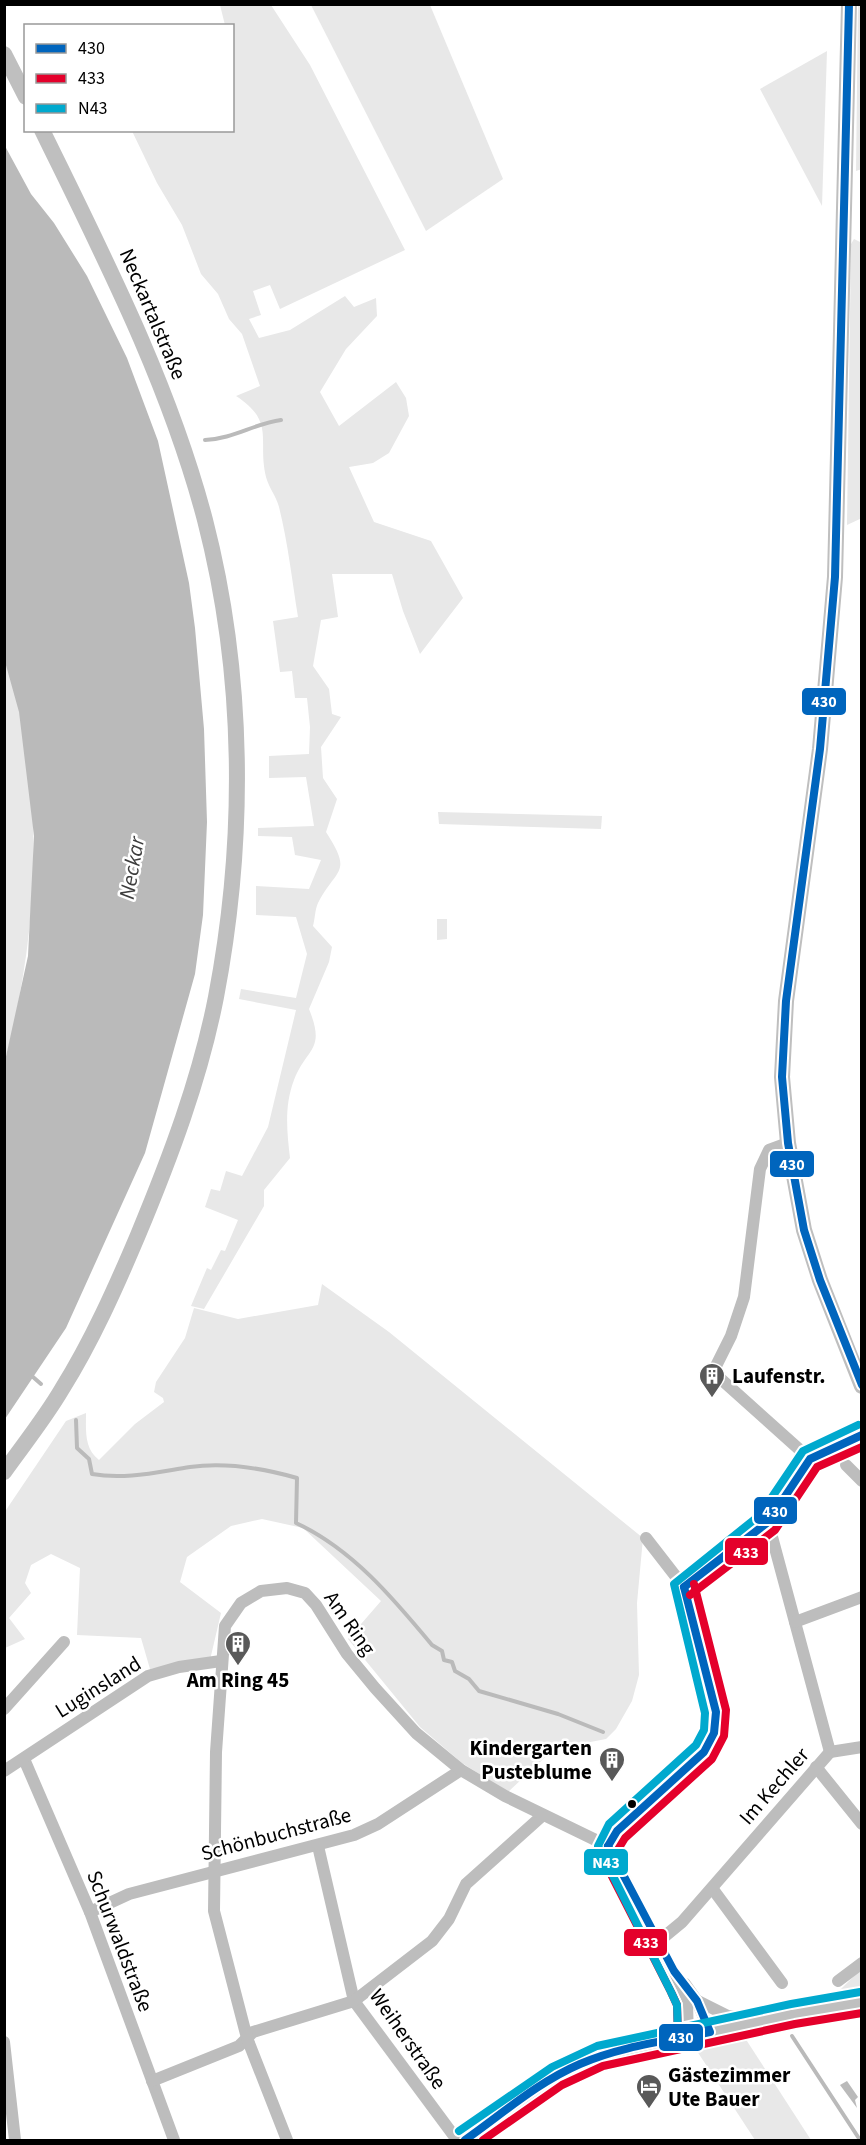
<svg xmlns="http://www.w3.org/2000/svg" width="866" height="2145" font-family="'Source Sans 3',sans-serif">
<style>
.green{fill:#e8e8e8}
.water{fill:#bababa}
.lines{fill:none;stroke-linecap:round;stroke-linejoin:round}
.stream{stroke:#bababa;stroke-width:4}
.street{stroke:#bdbdbd;stroke-width:12}
.secondary{stroke:#bfbfbf;stroke-width:16}
.bus-1-casing{stroke:#fff;stroke-width:12}
.bus-2-casing{stroke:#fff;stroke-width:12}
.bus-3-casing{stroke:#fff;stroke-width:12}
.bus-1{stroke:#0065bd;stroke-width:8}
.bus-2{stroke:#e4002b;stroke-width:8}
.bus-3{stroke:#00a9ce;stroke-width:8}
.bus-dot{fill:#000;stroke:#fff;stroke-width:2}
.labels{text-anchor:middle;dominant-baseline:central;stroke-width:5;stroke-linejoin:round;paint-order:stroke}
.street-label{font-size:21px;fill:#000;stroke:#fff}
.poi-label{font-size:21px;font-weight:bold;fill:#000;stroke:#fff;text-anchor:start}
.water-label{font-size:22px;font-style:italic;fill:#3d3d3d;stroke:#fff}
.line-badge{stroke:#fff;stroke-width:2}
.badge-label{font-size:16px;text-anchor:middle;font-weight:bold;fill:#fff}
</style>
<rect width="100%" height="100%" fill="#fff"/>
<!-- green -->
<g class="green">
<path d="M861,4L862,169L856,171L858,5Z"/>
<path d="M220,5H271L310,65L405,250L280,309L270,285L253,291L261,315L249,319L259,338L290,330L345,296L354,307L376,298L377,316L346,349L320,392L339,426L396,382L406,398L409,416L389,453L373,463L349,467L374,522L431,541L463,598L420,654L403,611L392,574H332L338,617L321,620L313,666L329,689L332,714L341,717L321,747L323,778L337,799L326,832C353,874 337,867 318,903C315,909 315,919 313,926L332,947L329,962L309,1009C326,1051 307,1047 294,1080C284,1106 287,1132 290,1158L264,1190V1206L204,1309L191,1306L207,1268L211,1270L221,1250L225,1251L238,1220L205,1207L211,1189L220,1191L226,1171L242,1176L268,1127L296,1010L239,999L241,989L296,998L307,954L296,917L256,915V886L309,889L321,860L295,855L292,837L258,836V828L314,826L306,777L269,778V756L309,754L310,727L307,698H295L292,671L280,672L273,621L298,617C292,580 288,543 279,507C276,496 269,488 266,477C257,440 276,422 236,396L260,386L242,334L229,319L218,294L201,274L182,225L157,183L132,131L232,130V26L225,25Z"/>
<path d="M311,5H430L503,179L426,231Z"/>
<path d="M827,51L822,206L760,89Z"/>
<path d="M854,239L862,243V518L847,525L851,244Z"/>
<path d="M5,658C47,788 39,930 5,1061Z"/>
<path d="M438,812L602,816L601,829L439,824Z"/>
<path d="M437,919H447V939L437,940Z"/>
<path d="M322,1284L389,1332L643,1538L637,1603L639,1675L632,1701L616,1729L606,1739L554,1749L508,1792L462,1763L420,1727L348,1639L381,1601L303,1528L262,1519L231,1526L187,1557L180,1582L221,1613L210,1660L150,1669L141,1638L77,1635L80,1568L51,1554L31,1565L25,1583L31,1593L9,1618L25,1639L5,1648L4,1513L66,1421L86,1413C86,1431 84,1448 99,1460L135,1424L164,1402L163,1398L154,1392L156,1382L185,1338L194,1308L238,1319L318,1305Z"/>
<path d="M861,1969V1994L830,2000Z"/>
<path d="M745,2038L811,2140H755L695,2048Z"/>
</g>
<!-- water -->
<g class="water">
<path d="M5,146L31,194L54,223L87,276L127,358L158,441L189,583L195,628L204,729L207,822L203,915L195,974L145,1153L66,1328L5,1419V1061L28,956L34,836L19,712L4,658Z"/>
<path d="M847,2081L858,2097L855,2100L857,2108L840,2085Z"/>
</g>
<g class="lines">
<!-- stream -->
<g class="stream">
<path d="M205,440C233,439 253,424 281,420"/>
<path d="M33,1377L41,1384"/>
<path d="M76,1420L77,1448L89,1459L92,1474C125,1480 157,1472 190,1467C226,1462 262,1468 297,1478L296,1523C352,1549 393,1598 432,1645L442,1651L444,1660L452,1662L455,1671L469,1679L479,1691L558,1714L603,1732"/>
<path d="M792,2036L860,2140"/>
</g>
<!-- street -->
<g class="street">
<path d="M788,1143L769,1150L760,1169L744,1297L731,1336L713,1372L810,1459"/>
<path d="M846,1465L862,1481"/>
<path d="M768,1522L830,1752"/>
<path d="M684,1587L768,1522L810,1459L862,1435"/>
<path d="M795,1622L862,1597"/>
<path d="M4,1709L64,1642"/>
<path d="M830,1752L862,1747"/>
<path d="M24,1759L90,1912L174,2140"/>
<path d="M816,1767L862,1824"/>
<path d="M4,1771L148,1676L179,1667L221,1661"/>
<path d="M318,1846L354,2001L457,2140"/>
<path d="M608,1846L617,1831L704,1752L714,1733L716,1712L684,1587L646,1538"/>
<path d="M712,1888L782,1983"/>
<path d="M90,1912L129,1894L354,1835L378,1824L461,1770"/>
<path d="M659,1941L682,1922L830,1752"/>
<path d="M838,1981L862,1963"/>
<path d="M685,1984L697,2001L710,2032"/>
<path d="M698,2001L728,2016L754,2020"/>
<path d="M4,2042L15,2140"/>
<path d="M152,2081L239,2046L253,2032L354,2001L432,1941L449,1919L466,1884L543,1815"/>
<path d="M287,2140L247,2038L214,1911L216,1752L225,1626L241,1603L261,1591L287,1588L305,1593L316,1605L347,1654L375,1688L416,1733L461,1770L505,1796L608,1846L681,1988L687,2003L688,2037"/>
</g>
<!-- secondary -->
<g class="secondary">
<path d="M849,4L835,577L820,749L786,1001L782,1077L788,1143L804,1230L820,1280L862,1386"/>
<path d="M4,54L26,97"/>
<path d="M4,1472C24,1444 45,1418 62,1389C92,1341 116,1287 138,1235C170,1158 200,1079 216,997C246,840 245,675 205,520C169,383 104,257 42,130"/>
<path d="M465,2140L557,2076L600,2056L793,2014L862,2002"/>
</g>
<defs>
<g id="bus-1">
<path d="M849,4L835,577L820,749L786,1001L782,1077L788,1143L804,1230L820,1280L862,1385"/>
<path d="M684,1587L768,1522L810,1459L862,1435"/>
<path d="M608,1846L617,1831L704,1752L714,1733L716,1712L684,1587"/>
<path d="M465,2140C502,2114 538,2082 580,2064C621,2046 667,2041 710,2032L697,2001L674,1971L608,1846"/>
</g>
<g id="bus-2">
<path d="M690,1595L775,1530L817,1467L862,1447"/>
<path d="M599,1851L671,1992L677,2005L678,2037"/>
<path d="M617,1851L625,1838L712,1759L724,1736L726,1710L694,1584"/>
<path d="M483,2140L562,2085L603,2066L795,2024L862,2013"/>
</g>
<g id="bus-3">
<path d="M678,2037L677,2005L671,1992L598,1846L609,1824L696,1745L704,1730L705,1713L674,1584L760,1515L803,1451L858,1425"/>
<path d="M459,2131L552,2067L597,2046L791,2004L860,1992"/>
</g>
</defs>
<!-- bus-1 casing -->
<use href="#bus-1" class="bus-1-casing"/>
<!-- bus-2 casing -->
<use href="#bus-2" class="bus-2-casing"/>
<!-- bus-3 casing -->
<use href="#bus-3" class="bus-3-casing"/>
<!-- bus-1 -->
<use href="#bus-1" class="bus-1"/>
<!-- bus-2 -->
<use href="#bus-2" class="bus-2"/>
<!-- bus-3 -->
<use href="#bus-3" class="bus-3"/>
</g>
<!-- icons -->
<defs>
<symbol id="building-pin" viewBox="-11 -11 22 30"><path d="M0 17L-7.5 6A9.5 9.5 0 1 1 7.5 6Z" fill="#595959" stroke="#fff"/><path d="M-4-6H4V6H1V3H-1V6H-4ZM-2.5-4.3h1.7v1.8h-1.7ZM.8-4.3h1.7v1.8H.8ZM-2.5-1h1.7V.8h-1.7ZM.8-1h1.7V.8H.8Z" fill="#fff"/></symbol>
<symbol id="hotel-pin" viewBox="-11 -11 22 30"><path d="M0 17L-7.5 6A9.5 9.5 0 1 1 7.5 6Z" fill="#595959" stroke="#fff"/><path d="M-6-4.5h1.5V1H6V5H4.5V3h-9V5H-6ZM-4 0a1.8 1.8 0 1 1 3.6 0ZM.5 0V-2.5h3Q6-2.5 6 0Z" fill="#fff"/></symbol>
</defs>
<g fill-rule="evenodd">
<use href="#building-pin" x="697" y="1361" width="30" height="40"/>
<use href="#building-pin" x="223" y="1629" width="30" height="40"/>
<use href="#building-pin" x="597" y="1745" width="30" height="40"/>
<use href="#hotel-pin" x="634" y="2072" width="30" height="40"/>
</g>
<!-- markers -->
<circle class="bus-dot" cx="632" cy="1804" r="5"/>
<g class="labels">
<!-- street labels -->
<g class="street-label">
<text transform="translate(153 314) rotate(67)">Neckartalstraße</text>
<text transform="translate(350 1623) rotate(55)">Am Ring</text>
<text transform="translate(98 1687) rotate(-32)">Luginsland</text>
<text transform="translate(774 1786) rotate(-49)">Im Kechler</text>
<text transform="translate(276 1834) rotate(-15)">Schönbuchstraße</text>
<text transform="translate(120 1941) rotate(69)">Schurwaldstraße</text>
<text transform="translate(408 2039) rotate(55)">Weiherstraße</text>
</g>
<!-- poi labels -->
<g class="poi-label">
<text x="732" y="1376">Laufenstr.</text>
<text x="238" y="1680" text-anchor="middle">Am Ring 45</text>
<text x="592" y="1748" text-anchor="end">Kindergarten<tspan x="592" dy="24">Pusteblume</tspan></text>
<text x="668" y="2075">Gästezimmer<tspan x="668" dy="24">Ute Bauer</tspan></text>
</g>
<!-- water labels -->
<g class="water-label">
<text transform="translate(132 868) rotate(-80)">Neckar</text>
</g>
</g>
<g class="line-badge">
<rect x="801" y="687" width="46" height="29" rx="6" fill="#0065bd"/>
<rect x="769" y="1150" width="46" height="28" rx="6" fill="#0065bd"/>
<rect x="753" y="1496" width="45" height="29" rx="6" fill="#0065bd"/>
<rect x="724" y="1537" width="45" height="29" rx="6" fill="#e4002b"/>
<rect x="583" y="1848" width="46" height="28" rx="6" fill="#00a9ce"/>
<rect x="623" y="1928" width="45" height="29" rx="6" fill="#e4002b"/>
<rect x="658" y="2023" width="46" height="29" rx="6" fill="#0065bd"/>
</g>
<g class="badge-label">
<text x="824" y="707">430</text>
<text x="792" y="1170">430</text>
<text x="775" y="1517">430</text>
<text x="746" y="1558">433</text>
<text x="606" y="1868">N43</text>
<text x="646" y="1948">433</text>
<text x="681" y="2043">430</text>
</g>
<!-- border -->
<rect width="866" height="2145" fill="none" stroke="#000000" stroke-width="12"/>
<!-- legend -->
<rect x="24" y="24" width="210" height="108" fill="#ffffff" stroke="#999999" stroke-width="1.5"/>
<rect x="36" y="44" width="30" height="9" fill="#0065bd" stroke="#999999" stroke-width="1.5"/>
<text x="78" y="54" font-size="18" fill="#000000">430</text>
<rect x="36" y="74" width="30" height="9" fill="#e4002b" stroke="#999999" stroke-width="1.5"/>
<text x="78" y="84" font-size="18" fill="#000000">433</text>
<rect x="36" y="104" width="30" height="9" fill="#00a9ce" stroke="#999999" stroke-width="1.5"/>
<text x="78" y="114" font-size="18" fill="#000000">N43</text>
</svg>
